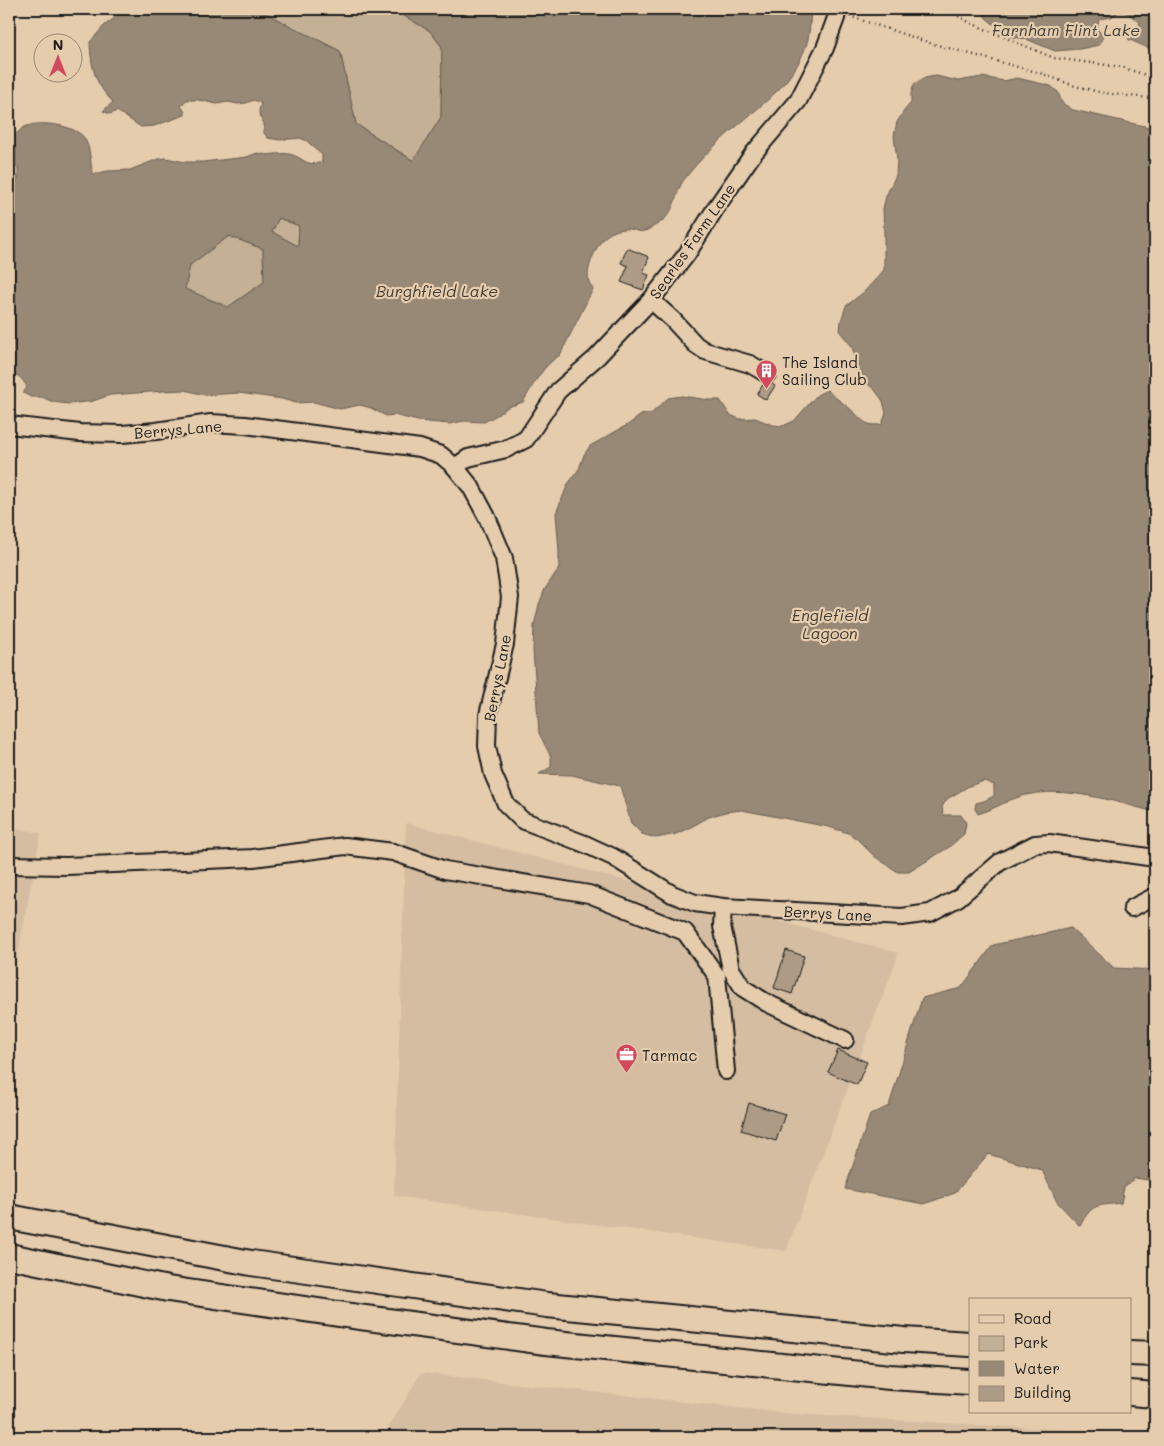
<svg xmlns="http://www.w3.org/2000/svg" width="1164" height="1446" font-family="Mali,sans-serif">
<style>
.built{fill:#d4bda1}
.green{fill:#c4b095;stroke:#706658}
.water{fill:#988976;stroke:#665d52;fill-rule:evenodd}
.building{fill:#ad9b85;stroke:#1c1c1c}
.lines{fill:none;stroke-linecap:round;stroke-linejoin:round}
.minor-casing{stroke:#1c1c1c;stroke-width:20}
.highway-casing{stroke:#1c1c1c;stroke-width:28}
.path{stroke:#1c1c1c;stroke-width:2.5;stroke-dasharray:1 4;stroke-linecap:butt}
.minor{stroke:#e5ccad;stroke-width:16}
.highway{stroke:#e5ccad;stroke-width:24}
.labels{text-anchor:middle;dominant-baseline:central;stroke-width:4.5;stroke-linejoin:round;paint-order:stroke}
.street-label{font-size:15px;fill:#1c1c1c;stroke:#e5ccad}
.poi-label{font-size:15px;fill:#1c1c1c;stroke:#e5ccad;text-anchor:start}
.water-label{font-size:16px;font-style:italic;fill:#413d37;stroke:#e5ccad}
</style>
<rect width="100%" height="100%" fill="#e5ccad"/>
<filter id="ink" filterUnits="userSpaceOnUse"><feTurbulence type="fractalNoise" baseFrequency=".02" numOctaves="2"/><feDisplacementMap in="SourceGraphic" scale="10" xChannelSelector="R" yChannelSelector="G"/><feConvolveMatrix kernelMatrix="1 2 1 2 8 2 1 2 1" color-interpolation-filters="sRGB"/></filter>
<g filter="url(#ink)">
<!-- built -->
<g class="built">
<path d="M406,823L899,953L786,1251L394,1196Z"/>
<path d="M9,827L41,833L9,1000Z"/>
<path d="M421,1373L793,1414L1155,1435V1437H383Z"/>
</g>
<!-- green -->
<g class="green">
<path d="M257,9H392L430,31L442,47L441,117L414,161L356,124L340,51Z"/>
<path d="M278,218L299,226L298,246L272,232Z"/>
<path d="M229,236L263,249L264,282L228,307L185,289L190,265Z"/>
</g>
<!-- water -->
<g class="water">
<path d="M126,9H257L340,51L356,124L413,161L441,117L442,47L430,31L392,9H811C810,21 810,35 806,46C793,83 765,102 737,126C719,141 701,158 686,177C674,191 678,209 661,222C656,225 649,230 644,231C638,233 634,229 629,229C619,228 608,233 602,240C595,249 585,271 589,282C590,285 592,287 593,289L560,355C542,366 534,384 523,402L508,407L497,415L484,422L464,421L449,424L418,421L394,415L386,416L371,408L360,405L340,409L314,402L296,403L282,399L239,393L205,395L185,390L163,391L110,395L93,401L69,404L53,402L42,397H31L23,393L27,387C23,380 19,374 10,373L9,371V176L18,179V167H12L9,169V140C15,137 18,131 23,128C37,119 77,125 85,139C91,150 90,163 93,174L108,171L130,170L158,159L166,158L185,162H203L247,157L257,153C269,157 278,152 289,154C302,156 306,168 322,162V155L307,141L300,138L280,140L268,138L264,133V123C258,116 258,112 261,103L254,100L246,103L238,104L228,102L217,104L198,100H186L181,106L185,112V115L154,126L141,127L117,111L110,114L103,111L113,102C95,84 91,68 90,42L104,26ZM279,218L299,226L298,246L272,232ZM229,236L263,249L264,282L228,307L185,289L190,265Z"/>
<path d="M981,9H1155V51L1128,39L1138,30L1140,22L1127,13L1119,12L1111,17L1099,19L1097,29L1104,37L1099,45L1080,49L1055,51L1026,39L1008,36L986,18Z"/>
<path d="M936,76L958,81L982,77L1004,81L1017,78L1051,86L1058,92L1062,103L1073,110L1153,128H1155V812C1112,801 1066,785 1021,796C1005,801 993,810 978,814L975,809L976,803L984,801L994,796V785L984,781L969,786L947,799L942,807L943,815H961L966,823L964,834L949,847L909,872H898L874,856L857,839L848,833L829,827L742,810L725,812L709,817L691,827L676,834L656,838L642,834L631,823L620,786L572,775L539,774L551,767V757L539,733L533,650L534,626L539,604L545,589L559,568V551L556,513L568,484L579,469L584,455L590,446L629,424L641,415L652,413L668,398L682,396L709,400H720L730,415L740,419L755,418L773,425L783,426L794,421L817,395L827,390C834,397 842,402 849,408C862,418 864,428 882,424L886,413L883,401L875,390L868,384L860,370L851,345L840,332L841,321L846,306L864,292L884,270V233L883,209L886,196L896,175L897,160L894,136L897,122L904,111L911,103V94L914,84L924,78Z"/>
<path d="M1071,928L1114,968L1155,970V1181L1135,1178L1124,1187L1121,1203C1096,1206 1092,1203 1080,1226L1057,1202L1042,1170L988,1154L955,1193L924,1204L845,1189L870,1115L889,1106L922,998L961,988L993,945Z"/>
</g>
<!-- building -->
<g class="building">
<path d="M627,248L649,257L643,273L649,275L643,290L621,282L628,266L621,263Z"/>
<path d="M764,383H771L775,386L766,400L757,394Z"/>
<path d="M786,950L804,956L792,994L774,988Z"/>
<path d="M838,1050L867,1062L857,1085L828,1072Z"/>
<path d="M749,1103L785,1114L776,1141L741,1130Z"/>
</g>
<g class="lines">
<defs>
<g id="minor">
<path d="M651,300L673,320L696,345L705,351L750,364L767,374"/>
<path d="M9,425L80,433L122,434L156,431L211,423L245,425L420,448L441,455L455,467L471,487L487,517L504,558L510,597L505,644L488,715L487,746L493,774L506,804L522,820L585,844L613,857L672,894L695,903L723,907L902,917L930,913L958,898L1000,862L1035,844L1049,843L1155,858"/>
<path d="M455,467L468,458L506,449L526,439L558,391L597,357L651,300L687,254L717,206L753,154L798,101L825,48L836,18L838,9"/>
<path d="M9,865L67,866L253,858L345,846L393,852L445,870L589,894L685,932L717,976L726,1071"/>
<path d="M723,907L722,926L731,969L743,988L767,1003L845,1040"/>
<path d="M1132,908L1155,896"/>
</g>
<g id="highway">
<path d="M9,1217L251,1263L547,1305L904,1340L970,1344"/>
<path d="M9,1256L168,1289L359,1317L546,1342L890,1377L970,1382"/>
<path d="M1130,1353L1155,1354"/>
<path d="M1130,1393L1155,1395"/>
</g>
</defs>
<!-- minor casing -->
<use href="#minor" class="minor-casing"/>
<!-- highway casing -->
<use href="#highway" class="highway-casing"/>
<!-- path -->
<g class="path">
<path d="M945,9L973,24L1054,58L1121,67L1155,78"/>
<path d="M849,16L930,43L1040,73L1075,86L1103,93L1149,98L1155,94"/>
</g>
<!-- minor -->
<use href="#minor" class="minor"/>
<!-- highway -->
<use href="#highway" class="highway"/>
</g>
</g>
<!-- icons -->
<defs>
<symbol id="building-pin" viewBox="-11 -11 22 30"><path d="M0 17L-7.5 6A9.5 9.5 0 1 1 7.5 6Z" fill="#d1495b" stroke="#e5ccad"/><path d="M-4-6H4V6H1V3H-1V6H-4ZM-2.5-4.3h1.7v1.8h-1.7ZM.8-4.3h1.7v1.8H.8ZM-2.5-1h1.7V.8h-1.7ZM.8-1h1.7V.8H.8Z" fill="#fff"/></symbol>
<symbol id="office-pin" viewBox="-11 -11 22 30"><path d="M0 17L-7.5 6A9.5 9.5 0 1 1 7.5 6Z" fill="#d1495b" stroke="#e5ccad"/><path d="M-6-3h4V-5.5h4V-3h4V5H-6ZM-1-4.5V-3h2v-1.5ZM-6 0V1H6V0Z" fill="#fff"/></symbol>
</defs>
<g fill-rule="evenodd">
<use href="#building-pin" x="754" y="358" width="25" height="34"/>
<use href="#office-pin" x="614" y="1042" width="25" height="34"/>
</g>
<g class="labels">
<!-- street labels -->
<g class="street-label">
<text transform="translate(692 241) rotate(-55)">Searles Farm Lane</text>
<text transform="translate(178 429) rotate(-5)">Berrys Lane</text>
<text transform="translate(497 678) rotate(-79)">Berrys Lane</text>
<text transform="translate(828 913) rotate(3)">Berrys Lane</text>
</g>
<!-- poi labels -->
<g class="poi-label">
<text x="782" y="362">The Island<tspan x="782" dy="17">Sailing Club</tspan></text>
<text x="642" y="1055">Tarmac</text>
</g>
<!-- water labels -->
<g class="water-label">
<text x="1066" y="29">Farnham Flint Lake</text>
<text x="437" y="290">Burghfield Lake</text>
<text x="830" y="614">Englefield<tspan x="830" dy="18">Lagoon</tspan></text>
</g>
</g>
<!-- margin -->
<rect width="1164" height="1446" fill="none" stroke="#e5ccad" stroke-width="30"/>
<rect x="15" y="15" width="1134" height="1416" fill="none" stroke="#1c1c1c" stroke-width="2" filter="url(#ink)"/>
<!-- legend -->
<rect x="969" y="1298" width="162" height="115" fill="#e5ccad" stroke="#958673"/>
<rect x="979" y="1315" width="25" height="8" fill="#e5ccad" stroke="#958673"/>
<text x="1014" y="1324" font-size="15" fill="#1c1c1c">Road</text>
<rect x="979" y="1336" width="25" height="15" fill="#c4b095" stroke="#958673"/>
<text x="1014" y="1348" font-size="15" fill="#1c1c1c">Park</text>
<rect x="979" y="1361" width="25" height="15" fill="#988976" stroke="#958673"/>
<text x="1014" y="1374" font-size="15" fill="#1c1c1c">Water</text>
<rect x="979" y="1386" width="25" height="15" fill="#ad9b85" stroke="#958673"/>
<text x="1014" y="1398" font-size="15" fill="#1c1c1c">Building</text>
<!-- north arrow -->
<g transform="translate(58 58)"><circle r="24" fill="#e5ccad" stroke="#958673"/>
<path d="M0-4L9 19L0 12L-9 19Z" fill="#d1495b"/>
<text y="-8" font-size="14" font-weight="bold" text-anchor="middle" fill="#1c1c1c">N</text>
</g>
</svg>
